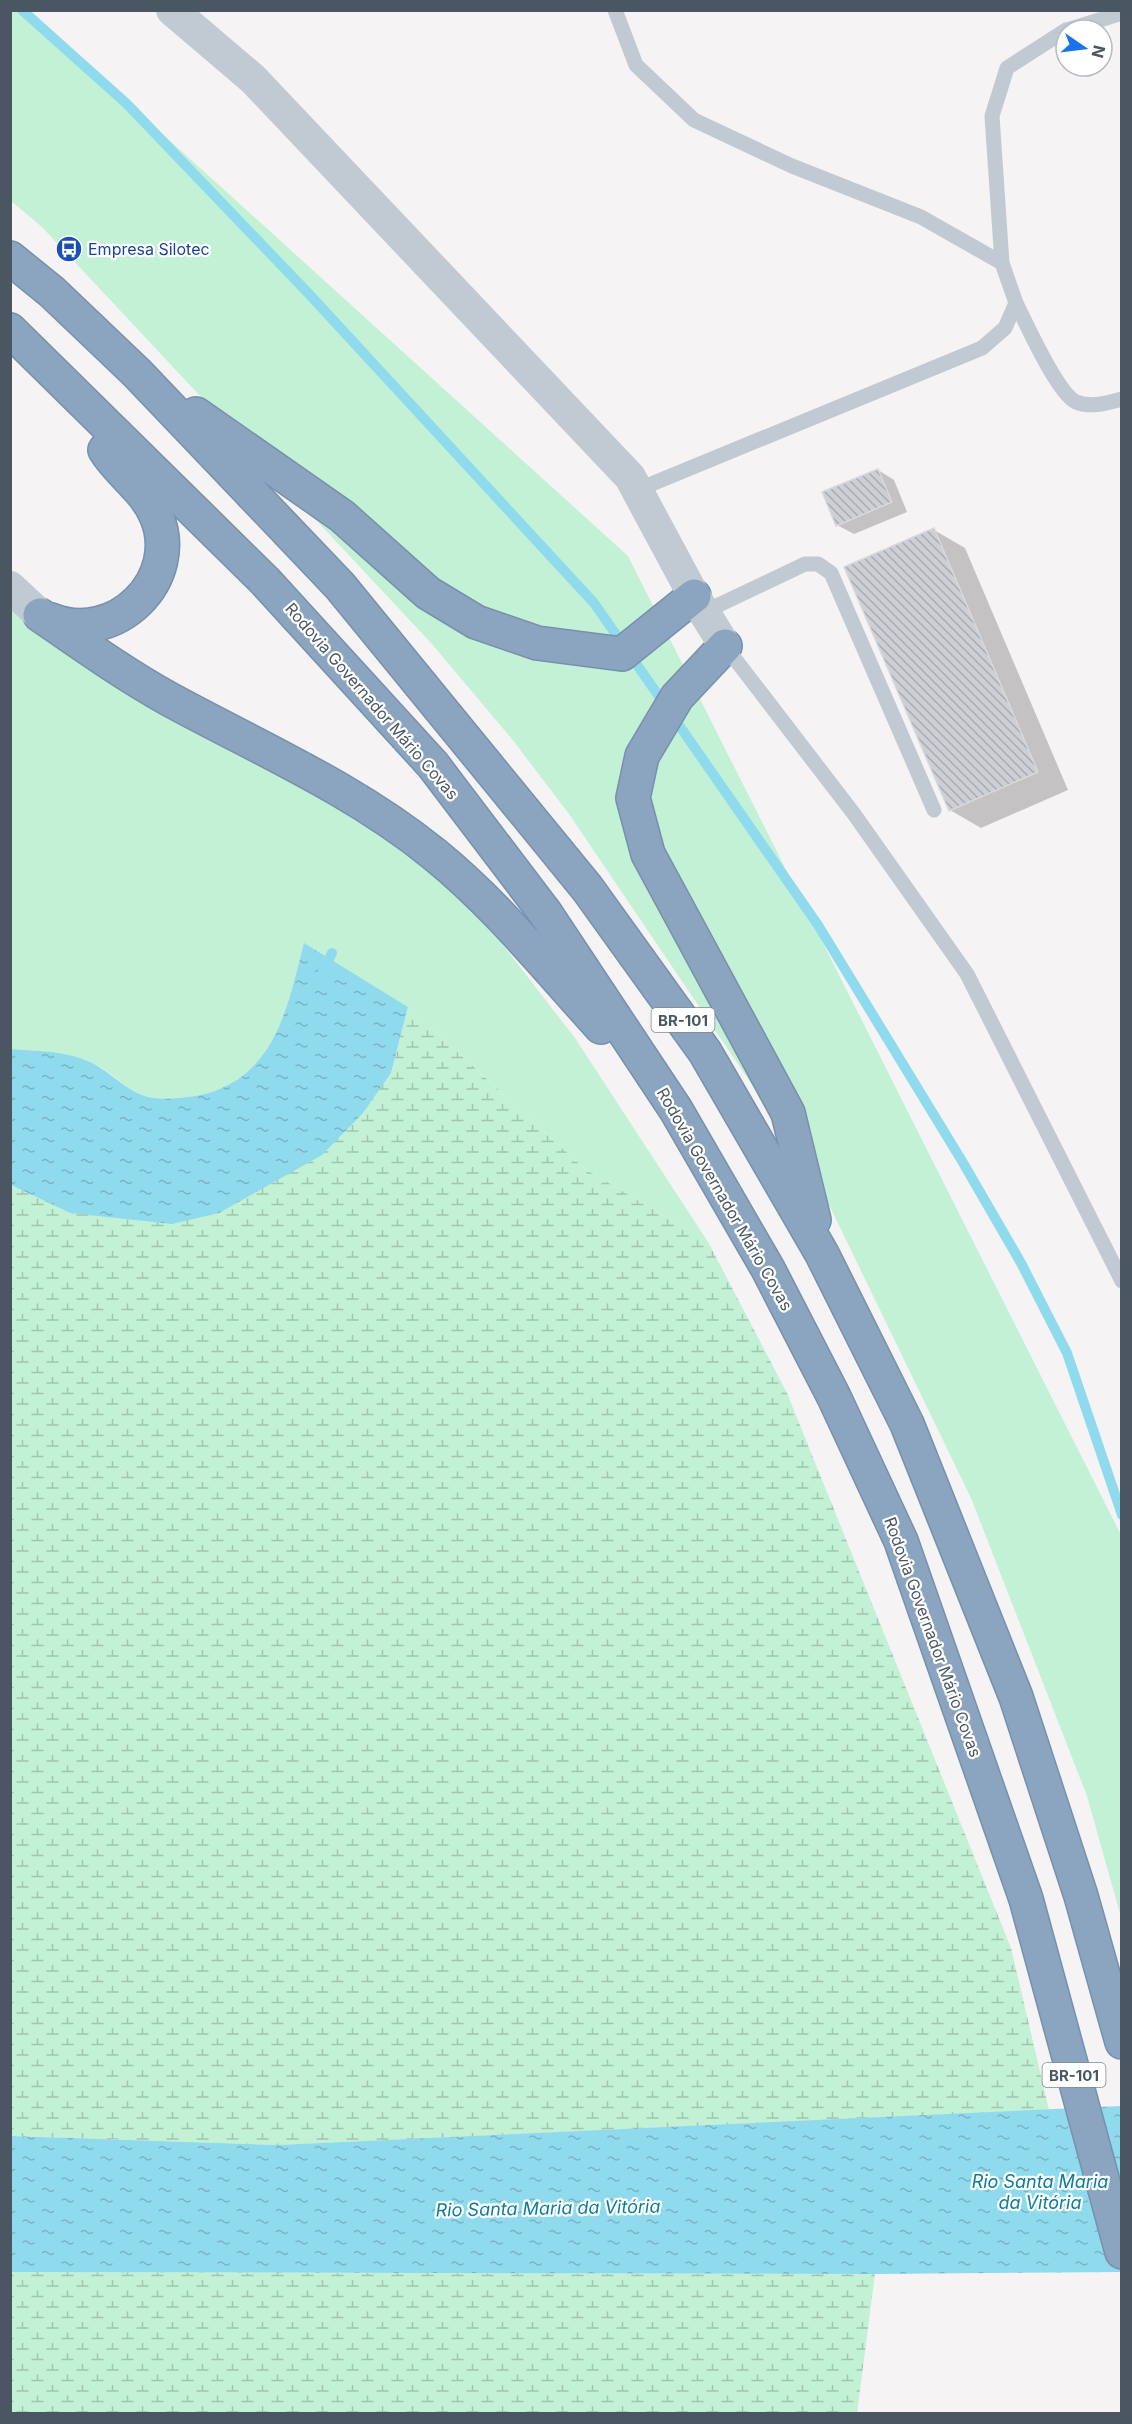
<svg xmlns="http://www.w3.org/2000/svg" width="1132" height="2424" font-family="Inter,sans-serif">
<style>
.grass{fill:#c3f1d5}
.wetland{fill:url(#wetland-marsh)}
.water{fill:url(#water-ripples)}
.shadow{fill:#0003}
.lines{fill:none;stroke-linecap:round;stroke-linejoin:round}
.stream{stroke:#90daee;stroke-width:10}
.building{fill:url(#building-back-hatch);stroke:#d7d9de;stroke-width:1.5}
.highway-casing{stroke:#7690ad;stroke-width:36}
.lane{stroke:#c1cad2;stroke-width:15}
.street{stroke:#c1cad2;stroke-width:32}
.highway{stroke:#8ba5c1;stroke-width:33}
.labels{text-anchor:middle;dominant-baseline:central;stroke-width:4.5;stroke-linejoin:round;paint-order:stroke}
.shield{fill:#fff;stroke:#808990;stroke-width:1.5}
.shield-label{font-size:15px;font-weight:bold;fill:#4a5661}
.transit-label{font-size:16px;fill:#164399;stroke:#fff;text-anchor:start}
.street-label{font-size:16px;fill:#4a5661;stroke:#fff}
.water-label{font-size:18px;font-style:italic;fill:#0c7c9b;stroke:#fff}
</style>
<defs>
<pattern id="wetland-marsh" width="20" height="14" patternUnits="userSpaceOnUse" patternTransform="scale(1.5)"><rect width="20" height="14" fill="#c3f1d5"/><path d="M1 5h8M5 5V1M11 12h8M15 12V8" fill="none" stroke="#a0c6b0"/></pattern>
<pattern id="water-ripples" width="26" height="14" patternUnits="userSpaceOnUse" patternTransform="scale(1.5)"><rect width="26" height="14" fill="#90daee"/><path d="M2 4q2-2 4 0t4 0M15 11q2-2 4 0t4 0" fill="none" stroke="#78b4c4"/></pattern>
<pattern id="building-back-hatch" width="6" height="6" patternUnits="userSpaceOnUse" patternTransform="scale(1.5)"><rect width="6" height="6" fill="#cdcfd5"/><path d="M-1 5l2 2M0 0l6 6M5-1l2 2" fill="none" stroke="#a8abb0"/></pattern>
</defs>
<rect width="100%" height="100%" fill="#f5f3f3"/>
<!-- grass -->
<g class="grass">
<path d="M10,11H27L628,556L1121,1535V1917L1087,1796L971,1498L819,1184L569,814L512,739L432,644L42,227L11,201Z"/>
<path d="M11,598L370,820L458,887L575,1038L708,1242L585,1169L408,1007L304,944C287,1009 273,1082 196,1096C180,1098 162,1101 146,1096C127,1090 116,1077 100,1067C89,1061 26,1051 11,1049Z"/>
</g>
<!-- wetland -->
<g class="wetland">
<path d="M408,1007L585,1169L708,1242L787,1393L1011,1948L1049,2110L278,2145L11,2136V1185L70,1213L391,1073Z"/>
<path d="M11,2272L875,2274L857,2413L11,2414Z"/>
</g>
<!-- water -->
<g class="water">
<path d="M304,943L408,1007L391,1073L363,1113L322,1155L219,1213L172,1224L70,1213L11,1185V1049C41,1052 72,1050 99,1067C115,1077 127,1090 145,1096C161,1101 179,1098 195,1096C274,1082 287,1009 304,943Z"/>
<path d="M1121,2106V2272L875,2274L11,2272V2136L278,2145Z"/>
</g>
<!-- shadow -->
<g class="shadow">
<path d="M878,470L894,480L907,512L854,534L837,525Z"/>
<path d="M934,530L965,548L1068,790L981,828L950,810Z"/>
</g>
<g class="lines">
<!-- stream -->
<g class="stream">
<path d="M22,10L127,104L309,294L594,603L818,925L962,1161L1021,1263L1067,1353L1122,1515"/>
<path d="M323,971L332,953"/>
</g>
</g>
<!-- building -->
<g class="building">
<path d="M878,469L892,502L836,526L822,492Z"/>
<path d="M934,528L1038,772L949,811L844,567Z"/>
</g>
<g class="lines">
<defs>
<g id="highway">
<path d="M10,258L52,292L137,373L340,586L587,888L705,1052L822,1254L907,1424L1016,1697L1081,1896L1122,2042"/>
<path d="M10,330L265,581L433,765L546,914L676,1110L768,1269L834,1397L901,1541L1026,1899L1122,2252"/>
<path d="M196,414L342,516L428,593L476,622L537,643L622,654L694,596"/>
<path d="M40,615C82,644 124,674 169,699C259,748 354,789 434,854C496,904 548,969 601,1027"/>
<path d="M51,620C115,646 184,579 156,515C145,489 119,473 105,450"/>
<path d="M725,646L677,697L642,756L633,798L648,854L788,1113L814,1220"/>
</g>
</defs>
<!-- highway casing -->
<use href="#highway" class="highway-casing"/>
<!-- lane -->
<g class="lane">
<path d="M615,10L636,65L694,120L792,166L921,217L1002,263L1016,303L1005,328L982,348L637,490"/>
<path d="M1067,30L1122,13"/>
<path d="M1002,263L992,116L1007,68L1066,30"/>
<path d="M1016,303C1026,323 1057,393 1076,402C1090,408 1108,403 1122,399"/>
<path d="M704,612L805,564H818L831,573L934,810"/>
<path d="M725,646L854,814L967,974L1122,1281"/>
</g>
<!-- street -->
<g class="street">
<path d="M172,10L253,79L630,477L694,596L725,646"/>
<path d="M10,587L40,615"/>
</g>
<!-- highway -->
<use href="#highway" class="highway"/>
</g>
<!-- icons -->
<defs>
<symbol id="bus-disc" viewBox="-11 -11 22 22"><circle r="9.5" fill="#1a4fb4" stroke="#fff"/><path d="M-5-6H5V4H4V6H2V4H-2V6H-4V4H-5ZM-3.5-4V0h7V-4ZM-3.5 1.2v1.5H-2V1.2ZM2 1.2v1.5H3.5V1.2Z" fill="#fff"/></symbol>
</defs>
<g fill-rule="evenodd">
<use href="#bus-disc" x="54" y="234" width="30" height="30"/>
</g>
<g class="labels">
<!-- shield labels -->
<g class="shield">
<rect x="651.5" y="1008" width="63" height="24" rx="4.5"/>
<rect x="1042.5" y="2063" width="63" height="24" rx="4.5"/>
</g>
<g class="shield-label">
<text x="683" y="1020">BR-101</text>
<text x="1074" y="2075">BR-101</text>
</g>
<!-- transit labels -->
<g class="transit-label">
<text x="88" y="249">Empresa Silotec</text>
</g>
<!-- street labels -->
<g class="street-label">
<text transform="translate(372 701) rotate(49)">Rodovia Governador Mário Covas</text>
<text transform="translate(725 1199) rotate(60)">Rodovia Governador Mário Covas</text>
<text transform="translate(933 1637) rotate(70)">Rodovia Governador Mário Covas</text>
</g>
<!-- water labels -->
<g class="water-label">
<text x="1040" y="2181">Rio Santa Maria<tspan x="1040" dy="21">da Vitória</tspan></text>
<text transform="translate(548 2208) rotate(-1)">Rio Santa Maria da Vitória</text>
</g>
</g>
<!-- border -->
<rect width="1132" height="2424" fill="none" stroke="#4a5661" stroke-width="24"/>
<!-- north arrow -->
<g transform="translate(1084 48) rotate(104)"><circle r="28" fill="#ffffff" stroke="#b7bbc0" stroke-width="1.5"/>
<path d="M0-4.5L10 22L0 15L-10 22Z" fill="#1a73e8"/>
<text y="-9" font-size="16" font-weight="bold" text-anchor="middle" fill="#4a5661">N</text>
</g>
</svg>
